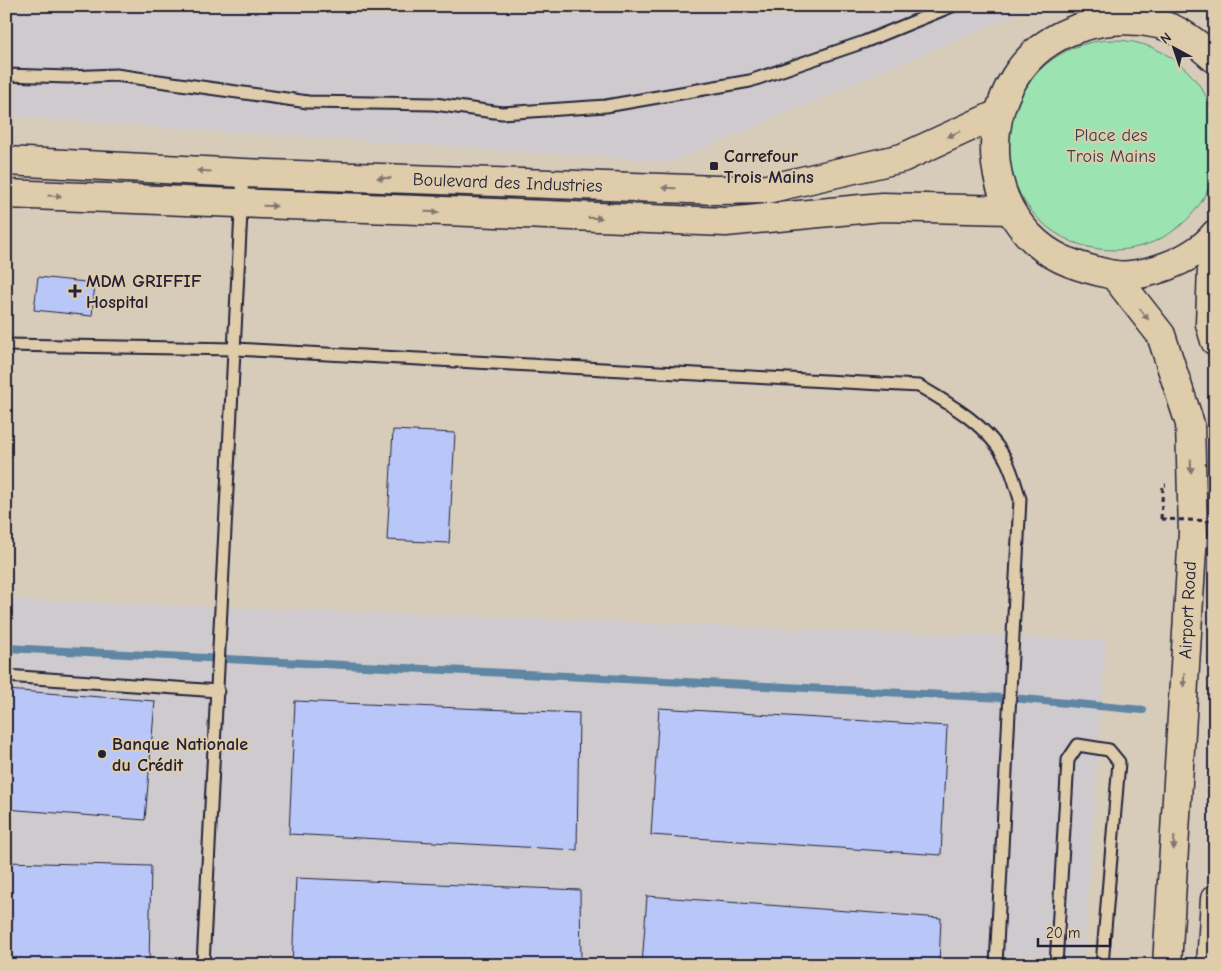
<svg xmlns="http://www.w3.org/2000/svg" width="1221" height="971" font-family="'Comic Neue',sans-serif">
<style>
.built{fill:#cecacd}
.green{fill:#9be3b1;stroke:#5e8276}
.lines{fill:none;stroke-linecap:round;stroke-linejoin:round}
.stream{stroke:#5f86a3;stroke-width:8}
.building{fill:#b9c7f8;stroke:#22223b}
.service-casing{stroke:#22223b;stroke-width:15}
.secondary-casing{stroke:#22223b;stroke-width:31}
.path{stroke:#22223b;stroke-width:3;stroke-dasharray:5 4;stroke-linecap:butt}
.service{stroke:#deccaa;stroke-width:11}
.secondary{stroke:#deccaa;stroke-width:28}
.path-bridge{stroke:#22223b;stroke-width:3;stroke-dasharray:5 4;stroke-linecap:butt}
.oneway{fill:#807772}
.poi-dot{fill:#22223b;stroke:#deccaa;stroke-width:2}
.labels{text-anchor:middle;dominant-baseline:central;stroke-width:4;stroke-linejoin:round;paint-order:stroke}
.park-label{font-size:18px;fill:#343f4d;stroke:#deccaa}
.poi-label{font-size:18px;font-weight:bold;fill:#22223b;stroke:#deccaa;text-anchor:start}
.street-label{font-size:18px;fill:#22223b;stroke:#deccaa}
</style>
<rect width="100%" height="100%" fill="#d7cbba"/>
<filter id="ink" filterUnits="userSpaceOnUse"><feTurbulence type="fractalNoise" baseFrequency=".02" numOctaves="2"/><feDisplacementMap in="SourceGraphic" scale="10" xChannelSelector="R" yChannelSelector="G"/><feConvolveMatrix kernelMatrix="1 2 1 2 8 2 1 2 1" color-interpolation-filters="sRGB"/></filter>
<g filter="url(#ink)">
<!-- built -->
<g class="built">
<path d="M6,6H1035L672,162L6,117Z"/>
<path d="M6,599L1106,640L1083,965H6Z"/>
</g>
<!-- green -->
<circle class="green" cx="1113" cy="145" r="105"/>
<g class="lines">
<!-- stream -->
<path class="stream" d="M6,648L1023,699L1143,710"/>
</g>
<!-- building -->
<g class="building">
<path d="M38,277L95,283L92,316L34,310Z"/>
<path d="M393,430L455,433L449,543L387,540Z"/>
<path d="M6,445H10L6,512Z"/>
<path d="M6,690L155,701L145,820L6,809Z"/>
<path d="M295,701L579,713L577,850L289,834Z"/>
<path d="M659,708L947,726L941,855L651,835Z"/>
<path d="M6,862L151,866L149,965H6Z"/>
<path d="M296,878L580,890L581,965H292Z"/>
<path d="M647,896L941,918L939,965H642Z"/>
</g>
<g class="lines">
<defs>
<g id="service">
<path d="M6,75L68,77L116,75L308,102L434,104L502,113L606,106L750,81L864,42L952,6"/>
<path d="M6,345L236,349L919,386C952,405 990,427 1007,462C1013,474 1016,487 1020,499L996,965"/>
<path d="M6,676L218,691"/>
<path d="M203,965L243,173"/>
<path d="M1056,965L1068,760L1078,745L1109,750L1119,762L1102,965"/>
</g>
<g id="secondary">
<path d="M1215,59C1199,45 1179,28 1158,24C1105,12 1044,30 1015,77C982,129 990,202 1037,243C1057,261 1083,268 1109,274C1139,281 1196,260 1215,234"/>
<path id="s1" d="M6,161L243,173L717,190L767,189L902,158L998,114"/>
<path d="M6,194L726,222L882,207L1010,210"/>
<path d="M1213,237L1210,324L1215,341"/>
<path d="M1114,275L1161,335L1190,424L1193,533L1167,965"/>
<path d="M1211,965L1215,899"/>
</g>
</defs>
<!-- service casing -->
<use href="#service" class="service-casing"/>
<!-- secondary casing -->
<use href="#secondary" class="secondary-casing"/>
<!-- path -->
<path class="path" d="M1161,519L1163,485H1166"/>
<!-- service -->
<use href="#service" class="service"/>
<!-- secondary -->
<use href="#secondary" class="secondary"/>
<!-- path-bridge -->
<path class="path-bridge" d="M1161,519L1215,521"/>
</g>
<!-- one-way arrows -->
<defs><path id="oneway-solid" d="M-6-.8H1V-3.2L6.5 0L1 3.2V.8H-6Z" transform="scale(1.25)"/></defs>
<g class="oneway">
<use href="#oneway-solid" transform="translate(954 134) rotate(155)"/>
<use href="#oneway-solid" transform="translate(204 171) rotate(-177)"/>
<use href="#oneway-solid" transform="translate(384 178) rotate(-178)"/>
<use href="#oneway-solid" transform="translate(669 188) rotate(-178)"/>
<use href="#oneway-solid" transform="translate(55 196) rotate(3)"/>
<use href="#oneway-solid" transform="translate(270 206) rotate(2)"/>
<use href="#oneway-solid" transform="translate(432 212) rotate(2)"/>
<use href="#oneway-solid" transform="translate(595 218) rotate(2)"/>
<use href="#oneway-solid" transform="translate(1144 314) rotate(52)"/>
<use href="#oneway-solid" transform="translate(1191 466) rotate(88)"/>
<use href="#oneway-solid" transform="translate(1184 680) rotate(93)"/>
<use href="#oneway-solid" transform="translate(1174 843) rotate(93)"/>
</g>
</g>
<!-- markers -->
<g class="poi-dot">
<rect x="709" y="161" width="10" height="10" rx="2.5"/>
<path d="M72.5 283.5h5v5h5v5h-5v5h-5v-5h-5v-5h5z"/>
<circle cx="102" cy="754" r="5"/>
</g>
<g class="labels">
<!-- park labels -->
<g class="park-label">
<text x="1111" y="135">Place des<tspan x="1111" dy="21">Trois Mains</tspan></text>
</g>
<!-- poi labels -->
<g class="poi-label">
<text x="724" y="156">Carrefour<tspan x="724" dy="21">Trois Mains</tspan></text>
<text x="86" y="281">MDM GRIFFIF<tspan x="86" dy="21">Hospital</tspan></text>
<text x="112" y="744">Banque Nationale<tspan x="112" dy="21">du Crédit</tspan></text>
</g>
<!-- street labels -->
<g class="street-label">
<text stroke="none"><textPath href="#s1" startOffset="502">Boulevard des Industries</textPath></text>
<text transform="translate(1188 610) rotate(-87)">Airport Road</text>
</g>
</g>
<!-- margin -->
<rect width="1221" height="971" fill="none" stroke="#deccaa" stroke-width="25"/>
<rect x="12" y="12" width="1196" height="946" fill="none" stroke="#22223b" stroke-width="2" filter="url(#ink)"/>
<!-- north arrow -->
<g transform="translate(1174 48) rotate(320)" stroke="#deccaa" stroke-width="4" paint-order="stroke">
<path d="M0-4L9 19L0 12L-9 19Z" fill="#22223b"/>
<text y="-8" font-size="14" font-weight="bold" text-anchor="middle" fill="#22223b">N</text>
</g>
<!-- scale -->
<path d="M1038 938v8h72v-8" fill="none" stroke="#22223b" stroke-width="2.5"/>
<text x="1046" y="938" font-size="15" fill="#22223b" stroke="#deccaa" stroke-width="4" paint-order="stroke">20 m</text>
</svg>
